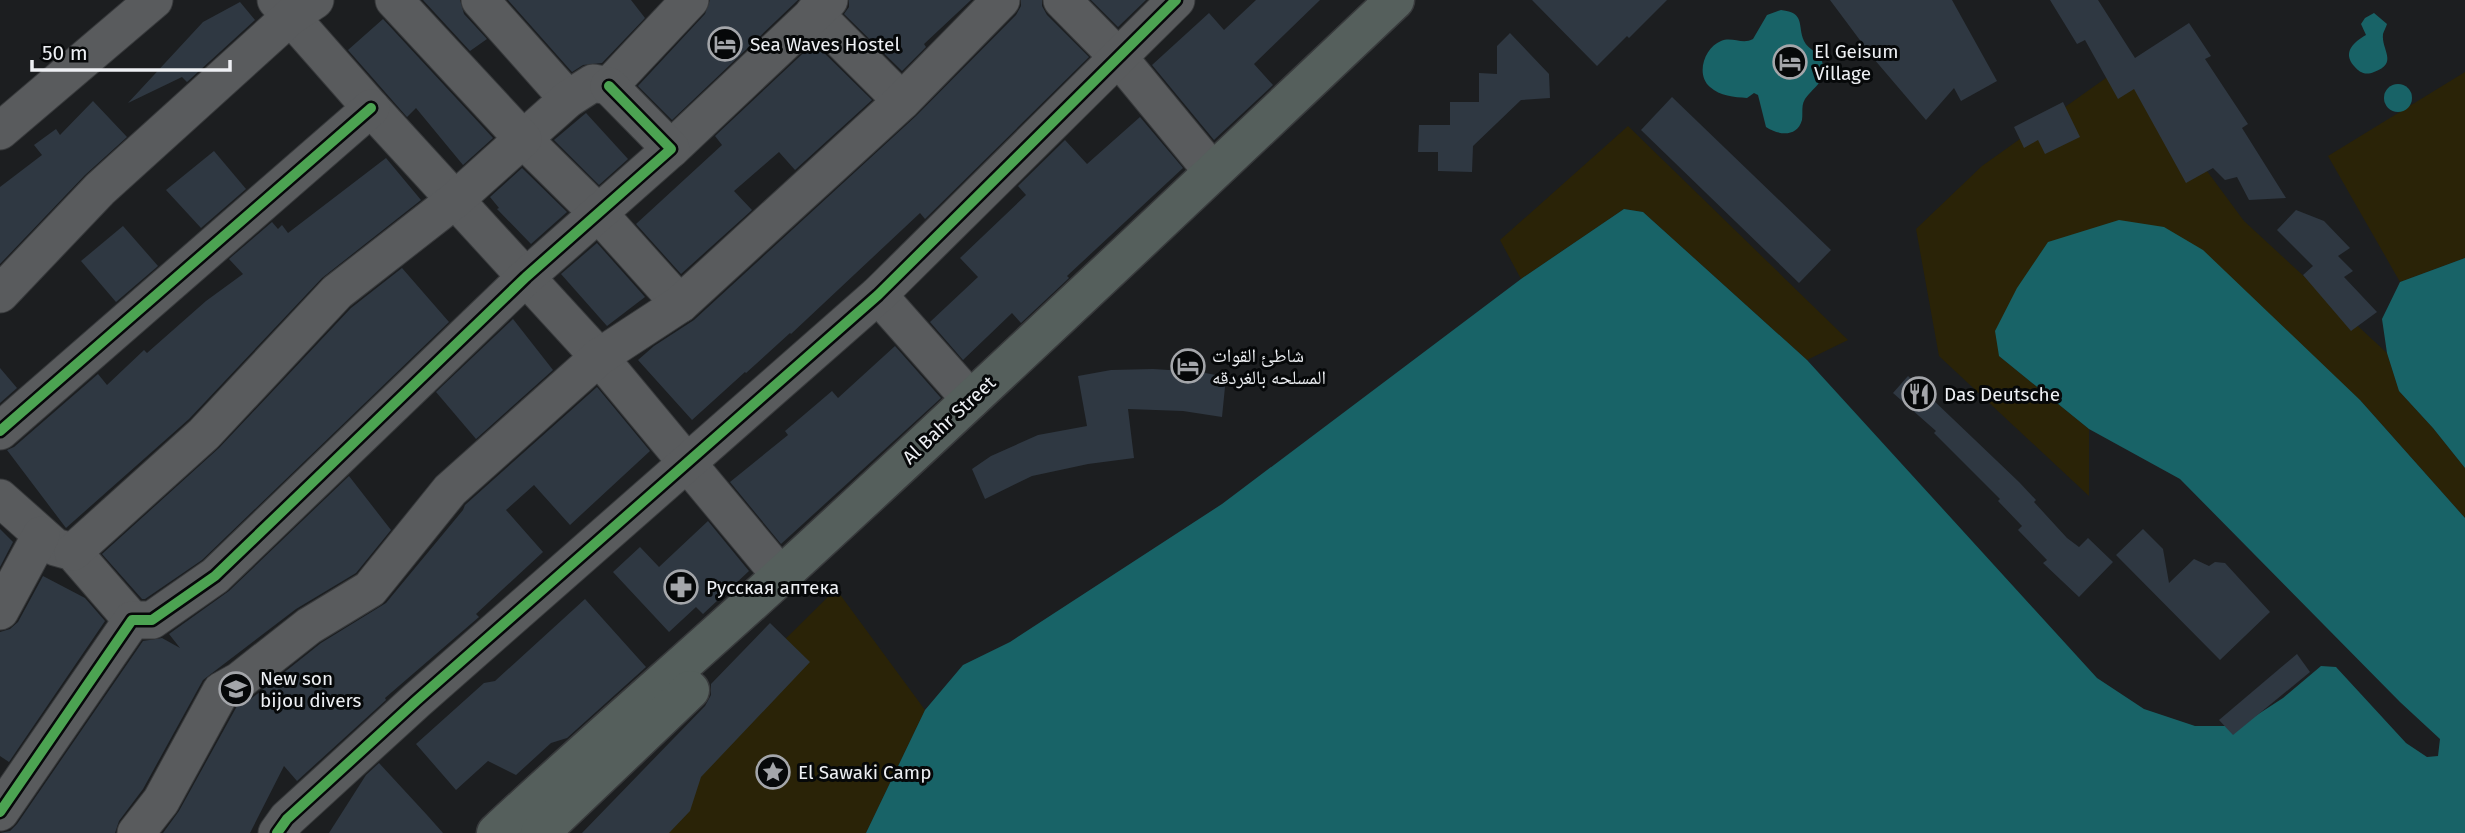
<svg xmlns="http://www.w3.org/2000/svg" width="2465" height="833" font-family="'Fira Sans','Noto Naskh Arabic',sans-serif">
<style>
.sand{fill:#2a2307}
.water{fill:#186367}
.building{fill:#2f3842}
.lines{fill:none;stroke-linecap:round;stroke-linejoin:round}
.minor-casing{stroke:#383a3c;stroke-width:39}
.major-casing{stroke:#383a3c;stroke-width:41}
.minor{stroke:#595b5d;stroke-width:37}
.major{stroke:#555f5c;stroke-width:38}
.cycleway-casing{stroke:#060809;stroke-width:15}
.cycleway{stroke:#4ca352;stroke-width:10}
.labels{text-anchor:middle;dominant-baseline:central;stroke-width:6;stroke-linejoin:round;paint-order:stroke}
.poi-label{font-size:19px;fill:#eef0f4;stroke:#060809;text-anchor:start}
.street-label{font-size:19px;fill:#eef0f4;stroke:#060809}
</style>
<rect width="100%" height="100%" fill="#1c1e20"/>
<!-- sand -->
<g class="sand">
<path d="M2127,63L2244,221L2387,353L2399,391L2433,428L2465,468V518L2360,400L1999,356L2089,429V496L1939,356L1916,229L1982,166Z"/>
<path d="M2465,72V258L2400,282L2328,156Z"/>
<path d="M1628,126L1848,340L1807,360L1643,212L1624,209L1521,279L1500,240Z"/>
<path d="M836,589L925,710L866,833H589Z"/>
</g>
<!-- water -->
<g class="water">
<path d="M1781,10C1806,13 1797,25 1804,41C1808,50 1819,51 1822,61C1827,82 1815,85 1805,99C1801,105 1803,113 1802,120C1797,138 1778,135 1766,127L1758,95L1754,93L1747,98C1734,97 1720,96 1710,87C1695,74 1705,47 1721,41C1732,36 1742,45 1753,39L1767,15Z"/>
<path d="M2374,13L2387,24C2386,27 2384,31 2383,34C2381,50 2399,63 2374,72C2365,76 2359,72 2354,66C2342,52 2354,42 2366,35L2361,24L2365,18Z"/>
<circle cx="2398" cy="98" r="14"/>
<path d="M1624,209L1643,212L1807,360L2097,678L2144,709L2195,726H2240L2283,698L2321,666L2336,667L2406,743L2427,757L2438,756L2440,739L2400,702L2180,479L2089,429L1999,356L1995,331L2017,288L2048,242L2119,220L2164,227L2203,250L2360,400L2465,518V833H866L925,710L963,665L1010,642L1222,504L1521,279Z"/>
<path d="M2465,258V468L2433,428L2399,391L2387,353L2382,319L2400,282Z"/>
</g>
<!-- building -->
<g class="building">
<path d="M423,0H460L464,14L487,39L470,51Z"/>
<path d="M508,0H631L645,18L602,63L583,65L572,72Z"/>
<path d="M710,0H798L672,120L638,86L705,14Z"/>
<path d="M849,0H971L924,44L926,47L902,71L844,14L849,7Z"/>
<path d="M1021,0H1042V6L1047,15L1089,57L925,219L920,213L791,334L790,333L746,373L745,372L692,420L638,360L654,346L694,320L916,116L1016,15L1021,6Z"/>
<path d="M1091,0H1146L1118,27Z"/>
<path d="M1256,0H1320L1254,64L1273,85L1214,140L1152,65L1209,13L1224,30Z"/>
<path d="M1532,0H1667L1629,38L1627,36L1597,66Z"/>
<path d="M1830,0H1952L1997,81L1961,101L1954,88L1926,120L1874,59Z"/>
<path d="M2050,0H2098L2135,58L2189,23L2211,56L2205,59L2248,124L2242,128L2286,198L2249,200L2237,177L2225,180L2213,168L2186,183L2134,89L2118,99L2085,40L2077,44Z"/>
<path d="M240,2L255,20L187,82L182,77L128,103L203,22Z"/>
<path d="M383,19L493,138L463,165L416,108L407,117L348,50Z"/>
<path d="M1510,33L1549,74L1550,98L1521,100L1473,146L1472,172L1438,171V152H1418L1419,125H1450V102H1479V73L1497,74V46Z"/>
<path d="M814,43L872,100L795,170L779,152L734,191L752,210L681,274L636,224L722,145L715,136Z"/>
<path d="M1672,97L1831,250L1799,283L1641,130Z"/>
<path d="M93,101L127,137L85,175L0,264V187L42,155L34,145L56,129L60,135Z"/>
<path d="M2063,102L2080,137L2045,154L2038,140L2024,148L2014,127Z"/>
<path d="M586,113L628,159L599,185L554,140Z"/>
<path d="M1140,117L1183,168L1067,276L1069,278L1021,323L1012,313L963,360L930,322L978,277L960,258L1026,195L1018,186L1065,140L1087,164Z"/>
<path d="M214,151L246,189L201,228L166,190Z"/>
<path d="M386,158L421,200L322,278L189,419L66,528L7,450L14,447L98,374L107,385L144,350L147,353L206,301L243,274L229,259L272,222L278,229L282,225L288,233Z"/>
<path d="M522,168L567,212L531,244L497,209L499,208L490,197Z"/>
<path d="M2296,210L2324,221L2350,248L2338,256L2353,271L2344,277L2377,312L2351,331L2303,275L2313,266L2277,230Z"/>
<path d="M123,226L158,266L116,302L81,261Z"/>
<path d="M597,243L645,297L607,326L561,274Z"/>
<path d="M402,268L449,322L202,560L145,599H142L102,554L219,448L351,308Z"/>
<path d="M513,319L553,370L476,439L436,392Z"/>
<path d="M895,346L941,398L781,544L730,482L788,435L785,431L832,391L838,398Z"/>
<path d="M0,368L17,388L0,403Z"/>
<path d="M1153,369L1200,372L1226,377L1222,417L1183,411L1128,409L1134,458L1088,464L1032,476L985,499L972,469L991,456L1038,435L1087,426L1078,376L1111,370Z"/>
<path d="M1908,376L2019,482L2036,500L2034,502L2067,538L2079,547L2088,538L2113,562L2079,597L2043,563L2047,560L2018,530L2022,526L1998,501L2000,499L1934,433L1936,431L1893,393Z"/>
<path d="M597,387L650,451L570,525L534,485L506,510L543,552L476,614L479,617L385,698L386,700L297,781L284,766L250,833H163L179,811L237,706L252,698L321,643L386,603L463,510L465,505Z"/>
<path d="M349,476L391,530L356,573L296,609L203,680L143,789L119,821L115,833H0L10,831L17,824L143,641L162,638L180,648L169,634L229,591Z"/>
<path d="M708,521L749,571L703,614L696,607L669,632L613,572L640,547L659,567Z"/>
<path d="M0,529L13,542L0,567Z"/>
<path d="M2143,529L2163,549L2169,583L2194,559L2209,566L2215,562L2225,563L2270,612L2220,660L2116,555Z"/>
<path d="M43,576L85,598L105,621L9,762L0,756V632L10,629L18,622Z"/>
<path d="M585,599L646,667L567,738L551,743L516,775L488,761L456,790L416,744L484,683L495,681Z"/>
<path d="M770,623L810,662L701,777L690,811L669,833H582L705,706L711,695V684Z"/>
<path d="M2297,654L2310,672L2233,735L2219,720Z"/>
<path d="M379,763L427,815L443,833H329L366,775Z"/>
</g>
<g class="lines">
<defs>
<g id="minor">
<path d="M276,0L371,108L599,357L781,576"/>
<path d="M480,0L568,99"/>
<path d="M1062,0L1119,58L1213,172"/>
<path d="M814,13L902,101"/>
<path d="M0,131L154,0"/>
<path d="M671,149L829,0"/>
<path d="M0,294L100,189L291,16L315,0"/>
<path d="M878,295L971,400"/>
<path d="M680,304L599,214L523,139L568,99L593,83L609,86L690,0"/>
<path d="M0,431L371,108"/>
<path d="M0,498L55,547L73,552L132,620"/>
<path d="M73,552L204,434L337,292L455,200L523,139L394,0"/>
<path d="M0,611L41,535"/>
<path d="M0,812L132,620H152L215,576L526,277L671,149L609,86"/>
<path d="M136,833L161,801L221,691L239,681L309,626L370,589L450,490L599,357L680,304L902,101L1001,0"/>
<path d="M277,833L287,819L416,701L878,295L1176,0"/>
</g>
<g id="major">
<path d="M496,833C591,744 689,660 784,573C990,384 1192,192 1395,0"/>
<path d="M540,833L690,690"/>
</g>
</defs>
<!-- minor casing -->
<use href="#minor" class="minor-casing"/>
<!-- major casing -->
<use href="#major" class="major-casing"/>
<!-- minor -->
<use href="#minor" class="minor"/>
<!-- major -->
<use href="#major" class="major"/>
<defs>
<g id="cycleway">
<path d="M0,431L371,108"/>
<path d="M0,812L132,620H152L215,576L526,277L671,149L609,86"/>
<path d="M277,833L287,819L416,701L878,295L1176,0"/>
</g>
</defs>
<!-- cycleway casing -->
<use href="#cycleway" class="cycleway-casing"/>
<!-- cycleway -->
<use href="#cycleway" class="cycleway"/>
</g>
<!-- icons -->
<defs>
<symbol id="hotel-ring" viewBox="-11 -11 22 22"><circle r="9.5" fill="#060809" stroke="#a4a6aa" stroke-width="1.5"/><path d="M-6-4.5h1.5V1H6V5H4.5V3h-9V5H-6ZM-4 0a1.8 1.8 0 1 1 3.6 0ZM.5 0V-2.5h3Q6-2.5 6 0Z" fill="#a4a6aa"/></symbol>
<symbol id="restaurant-ring" viewBox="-11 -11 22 22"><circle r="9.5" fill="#060809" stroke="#a4a6aa" stroke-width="1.5"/><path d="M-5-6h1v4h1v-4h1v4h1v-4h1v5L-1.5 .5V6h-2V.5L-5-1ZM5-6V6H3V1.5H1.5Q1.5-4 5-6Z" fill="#a4a6aa"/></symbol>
<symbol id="pharmacy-ring" viewBox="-11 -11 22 22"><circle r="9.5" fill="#060809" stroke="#a4a6aa" stroke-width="1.5"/><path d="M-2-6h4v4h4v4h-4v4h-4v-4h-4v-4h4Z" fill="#a4a6aa"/></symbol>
<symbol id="school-ring" viewBox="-11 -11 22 22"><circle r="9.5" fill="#060809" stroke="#a4a6aa" stroke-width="1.5"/><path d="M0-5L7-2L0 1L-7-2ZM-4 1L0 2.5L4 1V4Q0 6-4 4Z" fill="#a4a6aa"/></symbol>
<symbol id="sight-ring" viewBox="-11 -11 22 22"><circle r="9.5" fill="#060809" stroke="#a4a6aa" stroke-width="1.5"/><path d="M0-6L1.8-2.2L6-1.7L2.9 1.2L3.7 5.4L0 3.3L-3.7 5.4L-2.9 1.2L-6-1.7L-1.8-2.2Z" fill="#a4a6aa"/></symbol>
</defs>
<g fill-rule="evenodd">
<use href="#hotel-ring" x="706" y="25" width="38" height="38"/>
<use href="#hotel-ring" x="1771" y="43" width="38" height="38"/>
<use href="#hotel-ring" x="1169" y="347" width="38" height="38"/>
<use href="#restaurant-ring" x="1900" y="375" width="38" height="38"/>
<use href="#pharmacy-ring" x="662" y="568" width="38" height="38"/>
<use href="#school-ring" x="217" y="670" width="38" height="38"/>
<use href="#sight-ring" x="754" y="753" width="38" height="38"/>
</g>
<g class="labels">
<!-- poi labels -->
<g class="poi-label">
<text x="750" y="44">Sea Waves Hostel</text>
<text x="1814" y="51">El Geisum<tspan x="1814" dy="22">Village</tspan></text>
<text x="1212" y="355">شاطئ القوات<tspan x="1212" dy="22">المسلحه بالغردقه</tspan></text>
<text x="1944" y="394">Das Deutsche</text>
<text x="706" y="587">Русская аптека</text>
<text x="260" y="678">New son<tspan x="260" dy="22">bijou divers</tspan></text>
<text x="798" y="772">El Sawaki Camp</text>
</g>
<!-- street labels -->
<g class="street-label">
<text transform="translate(949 420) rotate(-43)">Al Bahr Street</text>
</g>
</g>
<!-- scale -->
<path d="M32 60v10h198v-10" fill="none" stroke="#eef0f4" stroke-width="3.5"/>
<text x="42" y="60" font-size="21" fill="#eef0f4" stroke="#060809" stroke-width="5" paint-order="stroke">50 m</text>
</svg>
